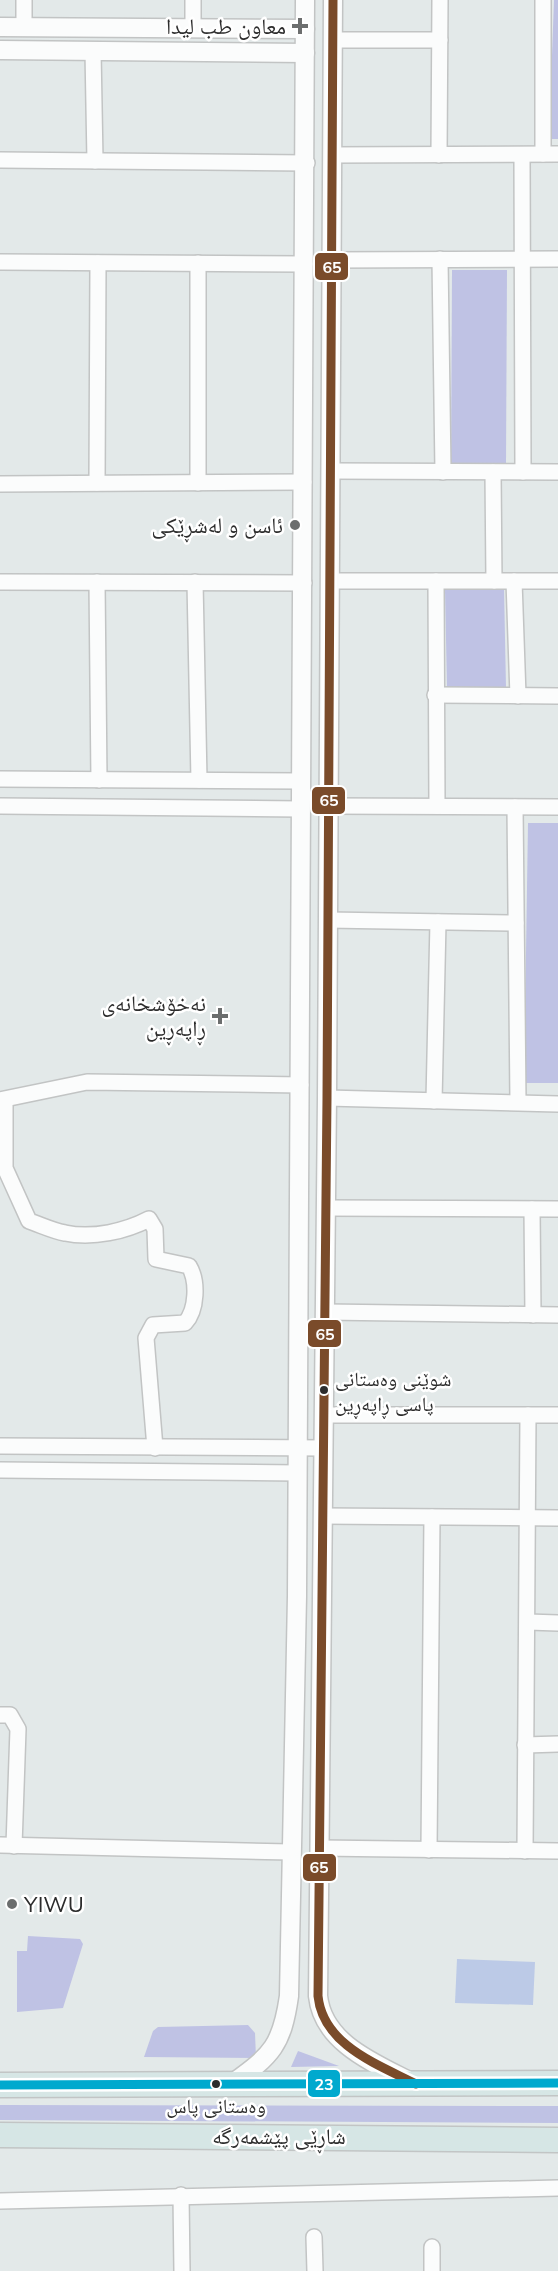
<svg xmlns="http://www.w3.org/2000/svg" width="558" height="2271" font-family="Mulish,'Noto Naskh Arabic',sans-serif">
<style>
.green{fill:#bfc2e4}
.pitch{fill:#bccae7}
.lines{fill:none;stroke-linecap:round;stroke-linejoin:round}
.minor-casing{stroke:#c2c4c4;stroke-width:18}
.tertiary-casing{stroke:#c2c4c4;stroke-width:21}
.trunk-casing{stroke:#c2c5c5;stroke-width:27}
.minor{stroke:#fbfcfc;stroke-width:15}
.tertiary{stroke:#fbfcfc;stroke-width:18}
.trunk{stroke:#d6e6e5;stroke-width:24}
.bus-1-casing{stroke:#fff;stroke-width:14}
.bus-2-casing{stroke:#fff;stroke-width:14}
.bus-1{stroke:#7a4b2a;stroke-width:9}
.bus-2{stroke:#00a9ce;stroke-width:9}
.poi-dot{fill:#6c6e6e;stroke:#fff;stroke-width:2}
.bus-dot{fill:#2c2c2c;stroke:#fff;stroke-width:2}
.labels{text-anchor:middle;dominant-baseline:central;stroke-width:5;stroke-linejoin:round;paint-order:stroke}
.bus-label{font-size:20px;fill:#2c2c2c;stroke:#fff;text-anchor:start}
.poi-label{font-size:22px;fill:#2c2c2c;stroke:#fff;text-anchor:end}
.street-label{font-size:22px;fill:#2c2c2c;stroke:#fff}
.line-badge{stroke:#fff;stroke-width:2}
.badge-label{font-size:16px;text-anchor:middle;font-weight:bold;fill:#fff}
</style>
<rect width="100%" height="100%" fill="#e3e9e9"/>
<!-- green -->
<g class="green">
<path d="M554,0H558V139H549Z"/>
<path d="M452,270H507L506,463H451Z"/>
<path d="M504,588L506,688L447,689L445,589Z"/>
<path d="M528,823H558V1083H524Z"/>
<path d="M28,1936L80,1939L83,1944L63,2008L17,2012V1951H27Z"/>
<path d="M248,2025L255,2033L256,2058L144,2057L153,2031L158,2027Z"/>
<path d="M298,2051L339,2066L291,2067Z"/>
<path d="M0,2105L558,2106V2123L0,2120Z"/>
</g>
<!-- pitch -->
<path class="pitch" d="M457,1959L535,1962L533,2005L455,2003Z"/>
<g class="lines">
<defs>
<g id="minor">
<path d="M543,0V154"/>
<path d="M24,27V0"/>
<path d="M193,28V0"/>
<path d="M333,40H440"/>
<path d="M93,51L95,161"/>
<path d="M332,155L558,154"/>
<path d="M439,155L440,0"/>
<path d="M522,155L523,472"/>
<path d="M0,160L307,163"/>
<path d="M440,259L443,472"/>
<path d="M332,260L558,259"/>
<path d="M0,262L305,264"/>
<path d="M331,471L558,472"/>
<path d="M493,472L494,581"/>
<path d="M97,483L98,263"/>
<path d="M198,483V263"/>
<path d="M0,484L304,482"/>
<path d="M330,581H558"/>
<path d="M436,581L437,806"/>
<path d="M514,581L518,696"/>
<path d="M0,582L304,583"/>
<path d="M97,582L99,780"/>
<path d="M195,582L199,780"/>
<path d="M435,695L558,696"/>
<path d="M0,779L301,781"/>
<path d="M0,806L300,809"/>
<path d="M329,806L558,807"/>
<path d="M515,807L518,1102"/>
<path d="M328,920L516,923"/>
<path d="M327,1098L558,1104"/>
<path d="M0,1100L87,1082L301,1085"/>
<path d="M5,1101V1168L29,1221C41,1225 53,1231 65,1233C93,1239 126,1231 149,1219L155,1229L156,1259L189,1266C198,1281 197,1310 185,1323L153,1325L146,1338L155,1448"/>
<path d="M434,1101L438,922"/>
<path d="M326,1208L558,1209"/>
<path d="M532,1209L533,1315"/>
<path d="M325,1312L558,1315"/>
<path d="M323,1415H558"/>
<path d="M0,1446L324,1448"/>
<path d="M0,1470L298,1473"/>
<path d="M323,1516L558,1518"/>
<path d="M528,1622L558,1623"/>
<path d="M0,1715H10L18,1729L14,1846"/>
<path d="M525,1745L558,1744"/>
<path d="M0,1845L290,1852"/>
<path d="M320,1848L558,1851"/>
<path d="M429,1850L432,1517"/>
<path d="M525,1851L528,1415"/>
<path d="M181,2195L182,2271"/>
<path d="M0,2201L558,2188"/>
<path d="M314,2237L315,2271"/>
<path d="M432,2271V2247"/>
</g>
<g id="tertiary">
<path d="M333,0L327,1098L318,1996C323,2043 374,2063 411,2082"/>
<path d="M0,27L305,29"/>
<path d="M0,50L305,53"/>
<path d="M233,2083C272,2055 282,2045 289,1996L297,1596L305,0"/>
</g>
<g id="trunk">
<path d="M0,2085L558,2083"/>
<path d="M0,2135L558,2140"/>
</g>
</defs>
<!-- minor casing -->
<use href="#minor" class="minor-casing"/>
<!-- tertiary casing -->
<use href="#tertiary" class="tertiary-casing"/>
<!-- trunk casing -->
<use href="#trunk" class="trunk-casing"/>
<!-- minor -->
<use href="#minor" class="minor"/>
<!-- tertiary -->
<use href="#tertiary" class="tertiary"/>
<!-- trunk -->
<use href="#trunk" class="trunk"/>
<defs>
<path id="bus-1" d="M333,0L327,1098L318,1996C323,2045 377,2064 416,2084"/>
<path id="bus-2" d="M0,2085L558,2083"/>
</defs>
<!-- bus-1 casing -->
<use href="#bus-1" class="bus-1-casing"/>
<!-- bus-2 casing -->
<use href="#bus-2" class="bus-2-casing"/>
<!-- bus-1 -->
<use href="#bus-1" class="bus-1"/>
<!-- bus-2 -->
<use href="#bus-2" class="bus-2"/>
</g>
<!-- markers -->
<g class="poi-dot">
<path d="M297 17h6v6h6v6h-6v6h-6v-6h-6v-6h6z"/>
<circle cx="295" cy="525" r="6"/>
<path d="M217 1007h6v6h6v6h-6v6h-6v-6h-6v-6h6z"/>
<circle cx="12" cy="1904" r="6"/>
</g>
<g class="bus-dot">
<circle cx="324" cy="1390" r="5"/>
<circle cx="216" cy="2084" r="5"/>
</g>
<g class="labels">
<!-- bus labels -->
<g class="bus-label">
<text x="335" y="1378">شوێنی وەستانی<tspan x="335" dy="25">پاسی ڕاپەڕین</tspan></text>
<text x="216" y="2105" text-anchor="middle">وەستانی پاس</text>
</g>
<!-- poi labels -->
<g class="poi-label">
<text x="286" y="26">معاون طب لیدا</text>
<text x="283" y="525">ئاسن و لەشڕێکی</text>
<text x="206" y="1003">نەخۆشخانەی<tspan x="206" dy="25">ڕاپەڕین</tspan></text>
<text x="24" y="1904" text-anchor="start">YIWU</text>
</g>
<!-- street labels -->
<g class="street-label">
<text x="279" y="2136">شاڕێی پێشمەرگە</text>
</g>
</g>
<g class="line-badge">
<rect x="314" y="252" width="35" height="29" rx="6" fill="#7a4b2a"/>
<rect x="311" y="786" width="35" height="29" rx="6" fill="#7a4b2a"/>
<rect x="307" y="1319" width="35" height="29" rx="6" fill="#7a4b2a"/>
<rect x="302" y="1853" width="35" height="29" rx="6" fill="#7a4b2a"/>
<rect x="307" y="2069" width="34" height="29" rx="6" fill="#00a9ce"/>
</g>
<g class="badge-label">
<text x="332" y="273">65</text>
<text x="329" y="806">65</text>
<text x="325" y="1340">65</text>
<text x="319" y="1873">65</text>
<text x="324" y="2090">23</text>
</g>
</svg>
